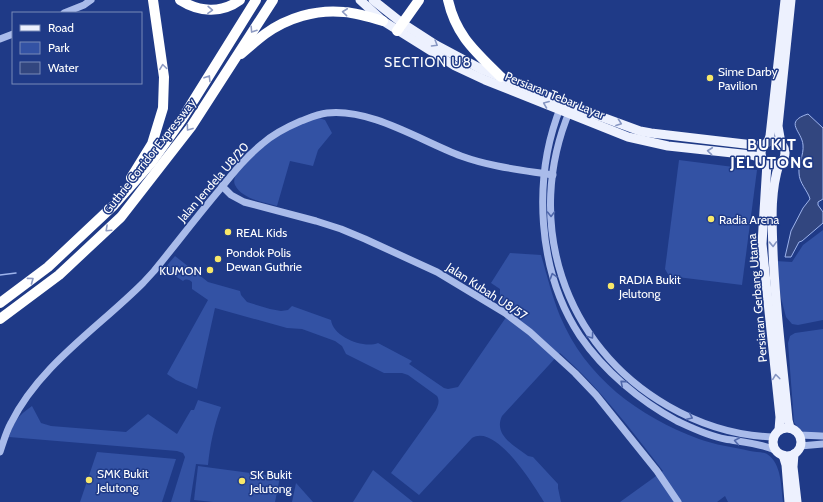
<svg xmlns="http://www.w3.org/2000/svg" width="823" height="502" font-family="Cabin,sans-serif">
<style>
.green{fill:#3352a4}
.water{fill:#32467f;stroke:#9db3ec}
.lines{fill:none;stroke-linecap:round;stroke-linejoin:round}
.stream{stroke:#9db3ec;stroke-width:1.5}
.minor{stroke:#a9bbea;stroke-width:7}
.major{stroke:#edf1fe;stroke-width:9}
.highway{stroke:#fff;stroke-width:10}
.oneway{stroke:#8f9cc3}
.oneway2{stroke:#8696c2}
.oneway3{stroke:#4f67aa}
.poi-dot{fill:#f8e869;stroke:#1f3a87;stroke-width:1.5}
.labels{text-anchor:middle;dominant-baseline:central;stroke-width:3;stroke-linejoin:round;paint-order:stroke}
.poi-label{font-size:12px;fill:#fff;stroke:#1f3a87;text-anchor:start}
.street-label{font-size:12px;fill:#fff;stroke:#1f3a87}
.quarter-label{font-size:14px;letter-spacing:1px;fill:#fff;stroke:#1f3a87}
.district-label{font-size:16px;font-weight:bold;letter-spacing:1px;fill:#fff;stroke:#1f3a87}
</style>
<rect width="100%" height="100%" fill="#1f3a87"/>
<!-- green -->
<g class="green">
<path d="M319,118L325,120L332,133L318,150L313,166L290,161L277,206C263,202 242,199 235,185C227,169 280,132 293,127C301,123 311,121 319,118Z"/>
<path d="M679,160L757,170L742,285L669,276L665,269Z"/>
<path d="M823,230V320L798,325L792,324L786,317L781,298L775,261L792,262L803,245Z"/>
<path d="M510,253L541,255C547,275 552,296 560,316C586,378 638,416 699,439C715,445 733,447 750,451C755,452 763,452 767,454C782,464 781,487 783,502H728L725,496L717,502H620L663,471C631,430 599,387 560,353L502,416C493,435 515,446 528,456L533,457L558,484V488L561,502H544C534,486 496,423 472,438L419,495L391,473L436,410C438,405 440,401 437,396L408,375L402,373H384L346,354L342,346L335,341L302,329L287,328L215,308L197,389L176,380L167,374L208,300L192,289V282C188,279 186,279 183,281L164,269L175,256L208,282L240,291L241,295L247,302L270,309L281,311L288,310L292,306L331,320C333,337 364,349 378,343L412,361L409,364L444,388L448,389L458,387L509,313L500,306V289L491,283Z"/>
<path d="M823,329V432C809,433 802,436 794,422L788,343L790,336L795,333Z"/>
<path d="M198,400L221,407C214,426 210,445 208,465L196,464L190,502H171L185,457L183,453L177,451L9,437C15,420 17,417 32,406L41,423L51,426L126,432L148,414L177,434L191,410H194Z"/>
<path d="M97,452L176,459L162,502H80Z"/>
<path d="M198,466L280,477L275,502H213L194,500Z"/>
<path d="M373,470L413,502H353Z"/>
<path d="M296,483L313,502H292Z"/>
</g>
<!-- water -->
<path class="water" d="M808,114L823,128V199L818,202V205L823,212V223L802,241L799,242L791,257H785L791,231L803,208L810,199C808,191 799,183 799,173C798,164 804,155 803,145C802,131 783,122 808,114Z"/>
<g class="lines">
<!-- stream -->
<path class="stream" d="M0,275L16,273"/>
<!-- minor -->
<g class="minor">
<path d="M64,13L84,5L91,0"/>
<path d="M0,39L13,34"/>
<path d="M561,106C532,178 537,271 580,336C604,371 640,401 677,421C692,428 708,436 725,439C742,442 759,443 775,450"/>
<path d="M570,110C523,221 563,346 668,406C701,425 736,436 774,437"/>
<path d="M222,186L231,195L244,202L316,221L341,229L365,239L437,272L505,313L530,332L575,373L596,395L657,471L678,502"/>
<path d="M799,435L823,436"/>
<path d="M800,446L823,444"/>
<path d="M0,452C3,443 6,432 11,423C40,365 98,328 143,283L154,271C177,243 198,215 221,188C234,172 246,157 262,144C273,134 287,127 301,121C309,118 318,114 327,113C371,108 421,141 461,156C491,167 522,170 553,175"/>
</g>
<!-- major -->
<g class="major">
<path d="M360,0L383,21L455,66L485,80L628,137L668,146L751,155L762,158"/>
<path d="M373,0L402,23L436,45L481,69L572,106L640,131L651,133L762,146"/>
<circle cx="773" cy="153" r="12"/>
<path d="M768,142L770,136L785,0"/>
<path d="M781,143L778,126L791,0"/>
<path d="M767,163L762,244L780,417L779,430"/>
<path d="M779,164C770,194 772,220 773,251C775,308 783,364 788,420L790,428"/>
<circle cx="787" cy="442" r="14"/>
<path d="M794,454L793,467L797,502"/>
<path d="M783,455L786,465L789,502"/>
</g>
<!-- highway -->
<g class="highway">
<path d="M180,0C199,12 221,14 240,0"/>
<path d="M448,0C456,36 476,52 501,77"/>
<path d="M397,31L419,0"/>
<path d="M241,54C249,47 257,40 265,34C287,18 316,9 344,12C357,13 370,17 383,21"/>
<path d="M131,178L152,144L163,108L164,77L153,0"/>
<path d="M0,303L48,267L114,205L151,163L182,119L256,0"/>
<path d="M0,319L59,275L121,217L191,127L273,0"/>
</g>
</g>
<!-- one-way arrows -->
<defs><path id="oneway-chevron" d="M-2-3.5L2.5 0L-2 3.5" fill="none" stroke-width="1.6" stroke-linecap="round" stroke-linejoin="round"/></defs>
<g class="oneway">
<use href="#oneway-chevron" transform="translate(210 10) rotate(2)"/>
<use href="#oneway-chevron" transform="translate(345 12) rotate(-174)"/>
<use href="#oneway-chevron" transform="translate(253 30) rotate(123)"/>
<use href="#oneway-chevron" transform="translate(163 67) rotate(-98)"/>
<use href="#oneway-chevron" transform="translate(208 78) rotate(-58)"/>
<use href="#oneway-chevron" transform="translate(189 128) rotate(126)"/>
<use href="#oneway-chevron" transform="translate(108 229) rotate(137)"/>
<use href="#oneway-chevron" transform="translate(31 280) rotate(-36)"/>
</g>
<g class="oneway2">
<use href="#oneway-chevron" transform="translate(435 44) rotate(31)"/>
<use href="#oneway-chevron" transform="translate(546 104) rotate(-158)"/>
<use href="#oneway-chevron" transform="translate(619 123) rotate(20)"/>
<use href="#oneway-chevron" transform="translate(710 151) rotate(-174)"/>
<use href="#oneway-chevron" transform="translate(773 244) rotate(88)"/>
<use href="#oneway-chevron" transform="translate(776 377) rotate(-97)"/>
</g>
<g class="oneway3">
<use href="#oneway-chevron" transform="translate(551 214) rotate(89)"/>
<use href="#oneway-chevron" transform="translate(553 276) rotate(-107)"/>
<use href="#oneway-chevron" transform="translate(591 336) rotate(54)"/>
<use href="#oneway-chevron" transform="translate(623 383) rotate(-140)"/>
<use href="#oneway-chevron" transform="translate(690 417) rotate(25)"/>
<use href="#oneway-chevron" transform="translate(737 441) rotate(-170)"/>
</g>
<!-- markers -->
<g class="poi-dot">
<circle cx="710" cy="78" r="4"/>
<circle cx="711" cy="219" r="4"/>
<circle cx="228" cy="232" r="4"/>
<circle cx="218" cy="259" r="4"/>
<circle cx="210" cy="270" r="4"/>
<circle cx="611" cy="286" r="4"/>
<circle cx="89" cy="480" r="4"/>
<circle cx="242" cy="481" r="4"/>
</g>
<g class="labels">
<!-- poi labels -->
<g class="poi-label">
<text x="718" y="71">Sime Darby<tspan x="718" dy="14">Pavilion</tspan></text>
<text x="719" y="219">Radia Arena</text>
<text x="236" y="232">REAL Kids</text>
<text x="226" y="252">Pondok Polis<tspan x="226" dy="14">Dewan Guthrie</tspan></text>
<text x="202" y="270" text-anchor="end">KUMON</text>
<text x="619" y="279">RADIA Bukit<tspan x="619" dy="14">Jelutong</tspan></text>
<text x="97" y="473">SMK Bukit<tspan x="97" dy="14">Jelutong</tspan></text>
<text x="250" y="474">SK Bukit<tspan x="250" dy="14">Jelutong</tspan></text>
</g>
<!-- street labels -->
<g class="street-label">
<text transform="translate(555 95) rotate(22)">Persiaran Tebar Layar</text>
<text transform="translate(149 156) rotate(-52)">Guthrie Corridor Expressway</text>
<text transform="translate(213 182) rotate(-49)">Jalan Jendela U8/20</text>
<text transform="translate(487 291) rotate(33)">Jalan Kubah U8/57</text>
<text transform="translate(757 298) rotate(-95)">Persiaran Gerbang Utama</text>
</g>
<!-- quarter labels -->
<g class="quarter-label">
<text x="428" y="62">SECTION U8</text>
</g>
<!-- district labels -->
<g class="district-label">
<text x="772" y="144">BUKIT<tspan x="772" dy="18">JELUTONG</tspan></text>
</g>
</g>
<!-- legend -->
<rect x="12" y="12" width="130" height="72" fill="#1f3a87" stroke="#7989b7"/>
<rect x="20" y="25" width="20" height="6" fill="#edf1fe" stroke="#7989b7"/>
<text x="48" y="32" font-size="12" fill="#ffffff">Road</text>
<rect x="20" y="42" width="20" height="12" fill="#3352a4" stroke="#7989b7"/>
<text x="48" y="52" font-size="12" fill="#ffffff">Park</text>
<rect x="20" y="62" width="20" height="12" fill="#32467f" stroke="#7989b7"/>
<text x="48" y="72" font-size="12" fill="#ffffff">Water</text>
</svg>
